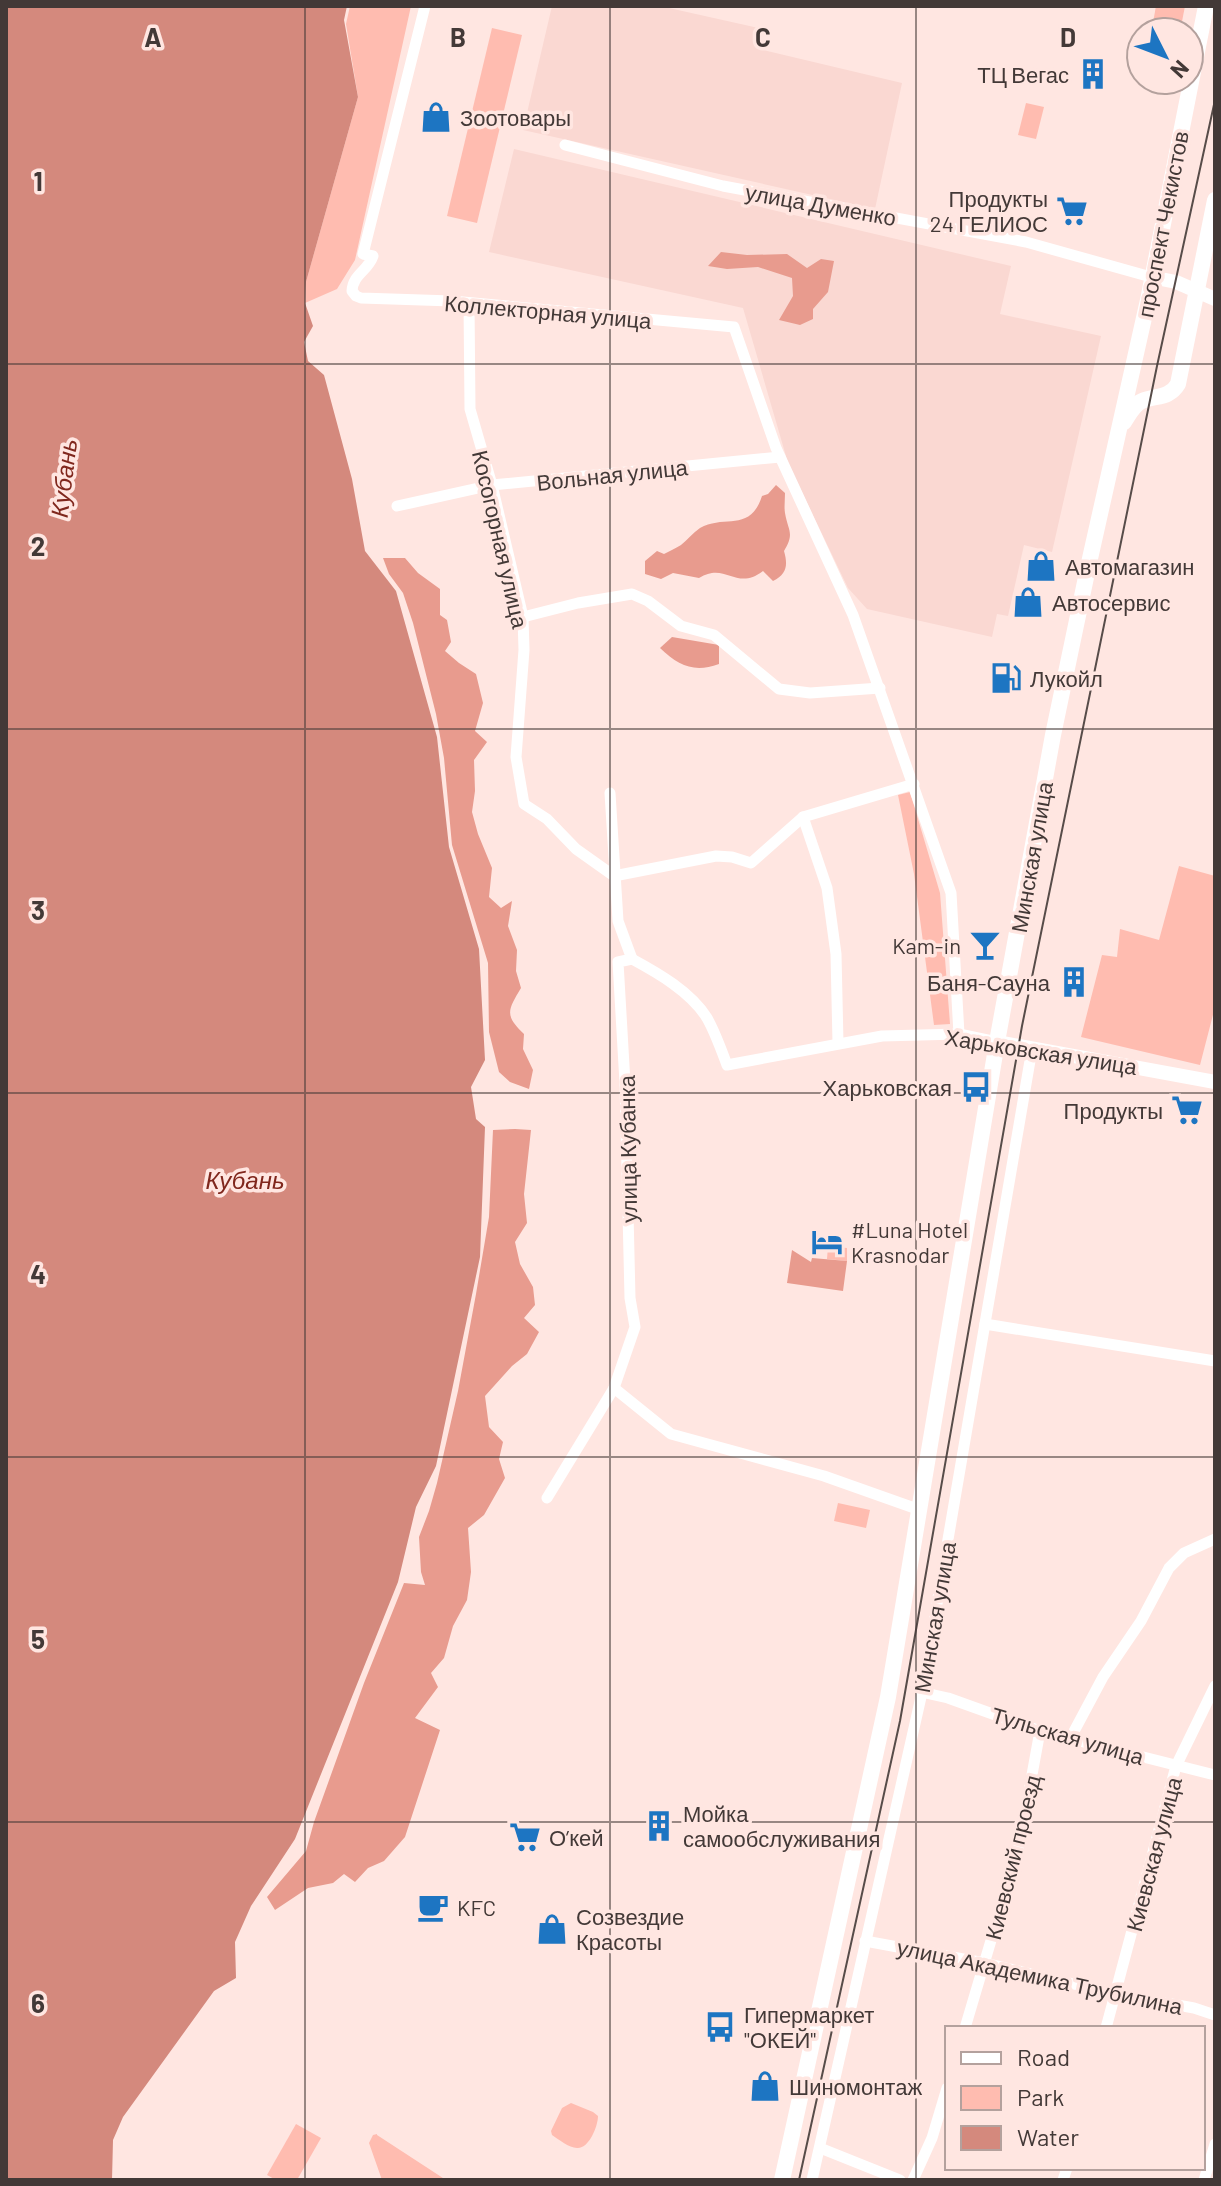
<svg xmlns="http://www.w3.org/2000/svg" width="1221" height="2186" font-family="Barlow,sans-serif">
<style>
.built{fill:#fad8d2}
.green{fill:#ffbcb0}
.forest{fill:#e89b8e}
.water{fill:#d4897d}
.lines{fill:none;stroke-linecap:round;stroke-linejoin:round}
.minor{stroke:#fff;stroke-width:11}
.tertiary{stroke:#fff;stroke-width:14}
.secondary{stroke:#fff;stroke-width:16}
.tram{stroke:#574c49;stroke-width:2}
.grid{fill:none;stroke:#433937;stroke-width:2;stroke-opacity:0.55}
.labels{text-anchor:middle;dominant-baseline:central;stroke-width:7;stroke-linejoin:round;paint-order:stroke}
.poi-label{font-size:22px;fill:#433937;stroke:#ffe6e1;text-anchor:start}
.street-label{font-size:22px;fill:#433937;stroke:#ffe6e1}
.water-label{font-size:24px;font-style:italic;fill:#80271d;stroke:#ffe6e1}
.grid-label{font-size:26px;text-anchor:middle;font-weight:bold;fill:#433937;stroke:#ffe6e1;stroke-width:7;stroke-linejoin:round;paint-order:stroke}
</style>
<rect width="100%" height="100%" fill="#ffe6e1"/>
<!-- built -->
<g class="built">
<path d="M552,6H660L763,29L759,49L902,83L875,209L523,130Z"/>
<path d="M514,149L1011,266L1000,314L1101,336L1052,552L1024,545L1008,616L997,614L992,637L867,609L848,588L788,463L743,308L489,252Z"/>
</g>
<!-- green -->
<g class="green">
<path d="M350,6H411L355,260L337,289L305,303L306,282L358,97L346,24Z"/>
<path d="M1156,6H1185L1180,32L1152,28Z"/>
<path d="M492,28L522,35L477,223L447,216Z"/>
<path d="M1026,103L1044,107L1036,139L1018,135Z"/>
<path d="M910,792L940,893L950,1024L934,1025L914,874L898,795Z"/>
<path d="M1179,866L1215,876V1007L1200,1065L1081,1037L1102,955L1117,957L1120,929L1159,940Z"/>
<path d="M828,1246L847,1248V1261L827,1259Z"/>
<path d="M838,1503L870,1510L866,1528L834,1521Z"/>
<path d="M571,2103L593,2112L598,2116C598,2126 589,2149 577,2148C569,2148 558,2139 552,2135L551,2131L562,2108Z"/>
<path d="M296,2124L321,2138L297,2180H276L267,2175Z"/>
<path d="M377,2134V2135L446,2180H382L369,2143L373,2135Z"/>
</g>
<!-- forest -->
<g class="forest">
<path d="M721,252L747,255L787,254L807,268L821,259L834,261L828,292L813,309V319L800,325L779,320L793,296L792,278L758,267L727,269L708,266Z"/>
<path d="M776,485L785,493C785,500 784,507 785,513C788,531 795,533 784,551C788,565 787,574 773,581L763,571C736,592 726,561 699,578L673,573L661,579L645,574V561L657,551L664,554C670,551 676,548 681,545C687,540 693,533 700,528C725,514 750,533 762,496L768,494Z"/>
<path d="M383,558H405L418,573L440,589V615L447,620L451,642L445,651L459,663L476,674L483,703L475,731L487,742L474,760L475,791L472,812L478,834L492,868L489,897L501,908L512,901L508,926L517,950L516,971L521,988C508,1010 504,1015 524,1034L523,1049L533,1070L529,1089L510,1082L499,1072L489,1032L488,963L452,845L444,758L436,714L413,623L403,593L389,574Z"/>
<path d="M672,637L719,645V664C694,673 679,666 660,648Z"/>
<path d="M515,1129L531,1130L524,1194L527,1223L515,1242L520,1264L533,1287L535,1305L524,1318L539,1332L527,1354L512,1366L485,1396L489,1427L503,1442L499,1459L505,1478L484,1515L468,1528L471,1572L467,1600L453,1626L444,1658L431,1673L438,1687L415,1718L440,1730L405,1837L384,1861L368,1868L355,1882L344,1874L333,1883L308,1888L275,1910L267,1897L306,1851L314,1822L364,1683L404,1583L425,1585L421,1572L419,1537L429,1511L437,1483L458,1391L476,1294L489,1217L493,1130Z"/>
<path d="M792,1250L811,1262L812,1258L847,1261L843,1291L787,1283Z"/>
</g>
<!-- water -->
<path class="water" d="M6,6H347L344,20L358,97L306,282L305,303L313,326L304,342L308,361L324,375L352,479L365,551L396,591L437,737L449,847L479,949L485,1060L471,1087L476,1119L485,1127L480,1257L436,1466L416,1507L398,1582L295,1839L251,1906L235,1942L236,1978L214,1991L123,2117L113,2140L112,2180H6Z"/>
<g class="lines">
<!-- minor -->
<g class="minor">
<path d="M425,6L363,254L373,256C368,271 353,274 352,291L356,296L361,298L452,301L734,327L776,448L853,615L951,893L959,1034"/>
<path d="M565,145L723,186L1026,242L1151,277"/>
<path d="M469,303L470,409L492,485L523,617L524,650L516,757L524,804L547,819L576,849L614,876L716,856L732,857L751,863L803,817L914,784"/>
<path d="M397,506L492,485L780,457"/>
<path d="M523,617L578,603L632,594L648,601L681,626L714,635L779,689L810,693L880,688"/>
<path d="M803,817L827,888L836,954L838,1043"/>
<path d="M632,959C658,973 691,992 707,1018C715,1032 721,1049 727,1065L882,1036L959,1034L997,1042"/>
<path d="M985,1324L1215,1361"/>
<path d="M614,1388L671,1434L824,1476L920,1510"/>
<path d="M547,1498L614,1388L635,1327L630,1298L625,1083L618,962L632,959L618,921L610,793"/>
<path d="M921,1692L948,1698L1040,1731L1215,1775"/>
<path d="M1071,1737L1103,1677L1141,1621L1169,1568L1184,1553L1215,1539"/>
<path d="M865,1941L985,1963L1116,1994L1194,2008L1215,2015"/>
<path d="M965,2028L1019,1846L1040,1731"/>
<path d="M1106,2028L1176,1766L1215,1686"/>
<path d="M820,2148L900,2180"/>
<path d="M812,2180L921,1697L1032,1049"/>
<path d="M913,2180L932,2138L947,2088"/>
<path d="M1063,2180L1067,2168"/>
<path d="M1204,2180L1215,2144"/>
</g>
<!-- tertiary -->
<g class="tertiary">
<path d="M1151,277L1176,282L1215,299"/>
<path d="M997,1042L1215,1082"/>
</g>
<!-- secondary -->
<g class="secondary">
<path d="M1124,422C1129,415 1133,405 1142,401C1156,395 1169,399 1178,384L1215,200"/>
<path d="M782,2180L888,1697L997,1042L1053,735L1089,563L1148,300L1206,6"/>
</g>
<!-- tram -->
<path class="tram" d="M799,2180L900,1721L1022,1026L1157,366L1215,100"/>
</g>
<!-- grid -->
<path class="grid" d="M305,6V2180M610,6V2180M916,6V2180M6,364H1215M6,729H1215M6,1093H1215M6,1457H1215M6,1822H1215"/>
<!-- icons -->
<defs>
<symbol id="building-bare" viewBox="-9 -9 18 18"><path d="M-4-6H4V6H1V3H-1V6H-4ZM-2.5-4.3h1.7v1.8h-1.7ZM.8-4.3h1.7v1.8H.8ZM-2.5-1h1.7V.8h-1.7ZM.8-1h1.7V.8H.8Z" fill="#1d75c2" stroke="#ffe6e1" stroke-width="2.5" paint-order="stroke"/></symbol>
<symbol id="shop-bare" viewBox="-9 -9 18 18"><path d="M-5-2.5h2.3a2.7 3.5 0 0 1 5.4 0H5L5.5 6h-11ZM-1.5-2.5h3a1.5 2.3 0 0 0-3 0Z" fill="#1d75c2" stroke="#ffe6e1" stroke-width="2.5" paint-order="stroke"/></symbol>
<symbol id="supermarket-bare" viewBox="-9 -9 18 18"><path d="M-6-5.5h2.5l.6 2H6L4.5 2H-2.5L-4.4-4H-6ZM-1.5 3.2a1.3 1.3 0 1 0 .1 0ZM3 3.2a1.3 1.3 0 1 0 .1 0Z" fill="#1d75c2" stroke="#ffe6e1" stroke-width="2.5" paint-order="stroke"/></symbol>
<symbol id="fuel-bare" viewBox="-9 -9 18 18"><path d="M-5.5-6h7V0h2V4h1.3V-2.5L3-4.5l.8-.8L6-3V5H2.5V1h-1V6h-7ZM-4.2-4.7v3.2H.2V-4.7Z" fill="#1d75c2" stroke="#ffe6e1" stroke-width="2.5" paint-order="stroke"/></symbol>
<symbol id="bar-bare" viewBox="-9 -9 18 18"><path d="M-6-5H6L.8 .8V4.5H3.5V6h-7V4.5H-.8V.8Z" fill="#1d75c2" stroke="#ffe6e1" stroke-width="2.5" paint-order="stroke"/></symbol>
<symbol id="bus-bare" viewBox="-9 -9 18 18"><path d="M-5-6H5V4H4V6H2V4H-2V6H-4V4H-5ZM-3.5-4V0h7V-4ZM-3.5 1.2v1.5H-2V1.2ZM2 1.2v1.5H3.5V1.2Z" fill="#1d75c2" stroke="#ffe6e1" stroke-width="2.5" paint-order="stroke"/></symbol>
<symbol id="hotel-bare" viewBox="-9 -9 18 18"><path d="M-6-4.5h1.5V1H6V5H4.5V3h-9V5H-6ZM-4 0a1.8 1.8 0 1 1 3.6 0ZM.5 0V-2.5h3Q6-2.5 6 0Z" fill="#1d75c2" stroke="#ffe6e1" stroke-width="2.5" paint-order="stroke"/></symbol>
<symbol id="cafe-bare" viewBox="-9 -9 18 18"><path d="M-5.5-4.5H6V0H3Q3 3.5 0 3.5H-2.5Q-5.5 3.5-5.5 0ZM3-3.2v2h1.7v-2ZM-6 4.5H4V6H-6Z" fill="#1d75c2" stroke="#ffe6e1" stroke-width="2.5" paint-order="stroke"/></symbol>
</defs>
<g fill-rule="evenodd">
<use href="#building-bare" x="1071" y="52" width="44" height="44"/>
<use href="#shop-bare" x="414" y="95" width="44" height="44"/>
<use href="#supermarket-bare" x="1050" y="189" width="44" height="44"/>
<use href="#shop-bare" x="1019" y="544" width="44" height="44"/>
<use href="#shop-bare" x="1006" y="580" width="44" height="44"/>
<use href="#fuel-bare" x="984" y="656" width="44" height="44"/>
<use href="#bar-bare" x="963" y="923" width="44" height="44"/>
<use href="#building-bare" x="1052" y="960" width="44" height="44"/>
<use href="#bus-bare" x="954" y="1065" width="44" height="44"/>
<use href="#supermarket-bare" x="1165" y="1088" width="44" height="44"/>
<use href="#hotel-bare" x="805" y="1220" width="44" height="44"/>
<use href="#building-bare" x="637" y="1804" width="44" height="44"/>
<use href="#supermarket-bare" x="503" y="1815" width="44" height="44"/>
<use href="#cafe-bare" x="411" y="1885" width="44" height="44"/>
<use href="#shop-bare" x="530" y="1907" width="44" height="44"/>
<use href="#bus-bare" x="698" y="2005" width="44" height="44"/>
<use href="#shop-bare" x="743" y="2064" width="44" height="44"/>
</g>
<g class="labels">
<!-- poi labels -->
<g class="poi-label">
<text x="1069" y="74" text-anchor="end">ТЦ Вегас</text>
<text x="460" y="117">Зоотовары</text>
<text x="1048" y="198" text-anchor="end">Продукты<tspan x="1048" dy="25">24 ГЕЛИОС</tspan></text>
<text x="1065" y="566">Автомагазин</text>
<text x="1052" y="602">Автосервис</text>
<text x="1030" y="678">Лукойл</text>
<text x="961" y="945" text-anchor="end">Kam-in</text>
<text x="1050" y="982" text-anchor="end">Баня-Сауна</text>
<text x="952" y="1087" text-anchor="end">Харьковская</text>
<text x="1163" y="1110" text-anchor="end">Продукты</text>
<text x="851" y="1229">#Luna Hotel<tspan x="851" dy="25">Krasnodar</tspan></text>
<text x="683" y="1813">Мойка<tspan x="683" dy="25">самообслуживания</tspan></text>
<text x="549" y="1837">О’кей</text>
<text x="457" y="1907">KFC</text>
<text x="576" y="1916">Созвездие<tspan x="576" dy="25">Красоты</tspan></text>
<text x="744" y="2014">Гипермаркет<tspan x="744" dy="25">"ОКЕЙ"</tspan></text>
<text x="789" y="2086">Шиномонтаж</text>
</g>
<!-- street labels -->
<g class="street-label">
<text transform="translate(821 204) rotate(10)">улица Думенко</text>
<text transform="translate(1162 224) rotate(-79)">проспект Чекистов</text>
<text transform="translate(548 311) rotate(5)">Коллекторная улица</text>
<text transform="translate(612 474) rotate(-6)">Вольная улица</text>
<text transform="translate(501 539) rotate(77)">Косогорная улица</text>
<text transform="translate(1031 857) rotate(-80)">Минская улица</text>
<text transform="translate(1041 1051) rotate(9)">Харьковская улица</text>
<text transform="translate(627 1149) rotate(-91)">улица Кубанка</text>
<text transform="translate(934 1617) rotate(-80)">Минская улица</text>
<text transform="translate(1068 1735) rotate(16)">Тульская улица</text>
<text transform="translate(1153 1854) rotate(-75)">Киевская улица</text>
<text transform="translate(1012 1857) rotate(-76)">Киевский проезд</text>
<text transform="translate(1040 1976) rotate(12)">улица Академика Трубилина</text>
</g>
<!-- water labels -->
<g class="water-label">
<text transform="translate(63 478) rotate(-83)">Кубань</text>
<text x="245" y="1179">Кубань</text>
</g>
</g>
<g class="grid-label">
<text x="153" y="47">A</text>
<text x="458" y="47">B</text>
<text x="763" y="47">C</text>
<text x="1068" y="47">D</text>
<text x="38" y="191">1</text>
<text x="38" y="556">2</text>
<text x="38" y="920">3</text>
<text x="38" y="1284">4</text>
<text x="38" y="1649">5</text>
<text x="38" y="2013">6</text>
</g>
<!-- border -->
<rect width="1221" height="2186" fill="none" stroke="#433937" stroke-width="16"/>
<!-- legend -->
<rect x="945" y="2026" width="260" height="144" fill="#ffe6e1" stroke="#b4a19d" stroke-width="2"/>
<rect x="961" y="2052" width="40" height="12" fill="#ffffff" stroke="#b4a19d" stroke-width="2"/>
<text x="1017" y="2066" font-size="24" fill="#433937">Road</text>
<rect x="961" y="2086" width="40" height="24" fill="#ffbcb0" stroke="#b4a19d" stroke-width="2"/>
<text x="1017" y="2106" font-size="24" fill="#433937">Park</text>
<rect x="961" y="2126" width="40" height="24" fill="#d4897d" stroke="#b4a19d" stroke-width="2"/>
<text x="1017" y="2146" font-size="24" fill="#433937">Water</text>
<!-- north arrow -->
<g transform="translate(1165 56) rotate(132)"><circle r="38" fill="#ffe6e1" stroke="#b4a19d" stroke-width="2"/>
<path d="M0-6L14 30L0 20L-14 30Z" fill="#1d75c2"/>
<text y="-12" font-size="22" font-weight="bold" text-anchor="middle" fill="#433937">N</text>
</g>
</svg>
